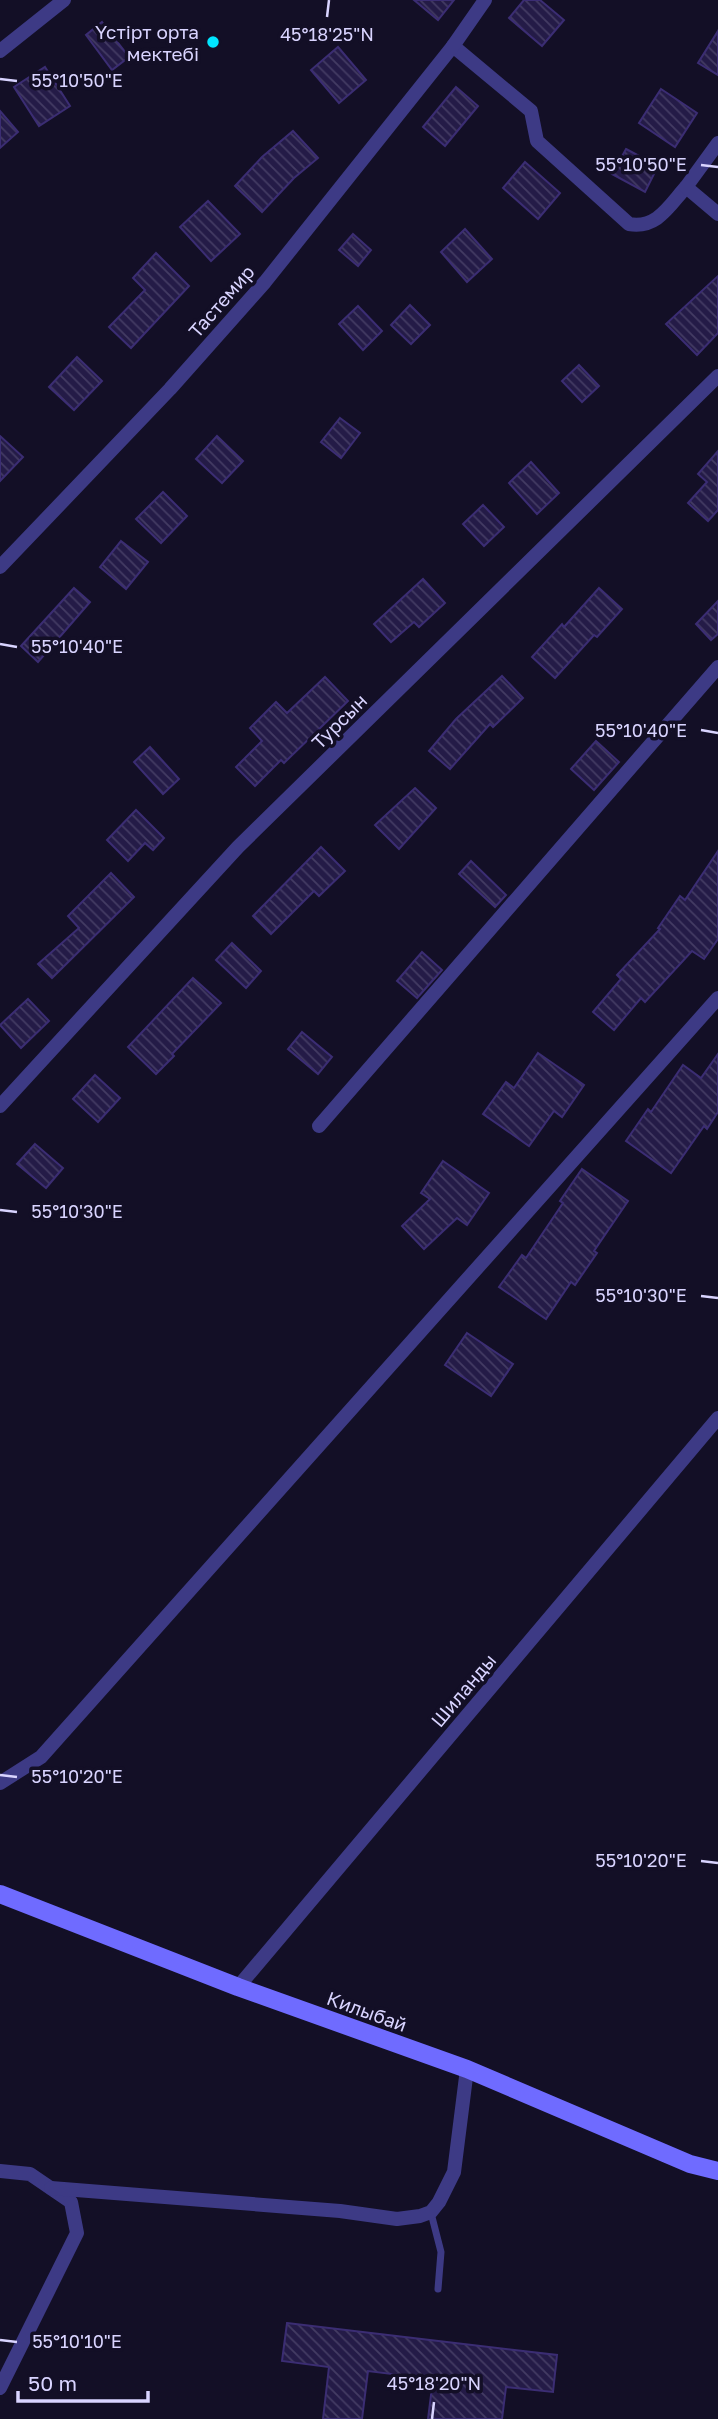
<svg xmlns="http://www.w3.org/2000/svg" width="718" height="2419" font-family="'Golos Text',sans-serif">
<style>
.building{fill:url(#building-back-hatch);stroke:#3b2d73;stroke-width:2}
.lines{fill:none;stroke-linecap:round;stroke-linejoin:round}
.lane{stroke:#3d3a85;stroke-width:7}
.street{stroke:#3d3a85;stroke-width:14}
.secondary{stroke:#6f6bff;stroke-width:18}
.ticks{fill:none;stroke:#d9d4ff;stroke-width:2.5}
.poi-dot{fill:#00e5ff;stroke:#130f26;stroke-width:2.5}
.labels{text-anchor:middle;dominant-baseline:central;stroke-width:7;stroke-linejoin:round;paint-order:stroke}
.poi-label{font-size:19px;fill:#d9d4ff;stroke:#130f26;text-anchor:end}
.street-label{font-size:19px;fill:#d9d4ff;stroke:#130f26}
.ticks-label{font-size:18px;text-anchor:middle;fill:#d9d4ff;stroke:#130f26;stroke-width:7;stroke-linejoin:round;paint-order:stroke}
</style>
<defs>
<pattern id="building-back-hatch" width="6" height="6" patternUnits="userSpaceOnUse" patternTransform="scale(1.75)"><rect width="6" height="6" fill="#241b47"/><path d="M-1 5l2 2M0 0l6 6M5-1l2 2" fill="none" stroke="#433b63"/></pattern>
</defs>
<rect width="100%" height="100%" fill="#130f26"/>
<!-- building -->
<g class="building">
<path d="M414,0H454L438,20Z"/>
<path d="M524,0H540L564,20L542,46L509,18Z"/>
<path d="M102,22L129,57L112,70L86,35Z"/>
<path d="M718,31V75L698,63Z"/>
<path d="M338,47L366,80L339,103L311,70Z"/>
<path d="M45,67L70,106L39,126L14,87Z"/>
<path d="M456,87L478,106L445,146L423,127Z"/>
<path d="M661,89L697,113L675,147L639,123Z"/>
<path d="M0,111L18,132L0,148Z"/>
<path d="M293,131L318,158L294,178L262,212L235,186L262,157Z"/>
<path d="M626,149L658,166L645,192L612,174Z"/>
<path d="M525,162L560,193L538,219L503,188Z"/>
<path d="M208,201L240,234L211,261L180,227Z"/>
<path d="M465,229L492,259L467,282L441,252Z"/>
<path d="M353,234L371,250L358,266L339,250Z"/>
<path d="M156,253L189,286L131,348L109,327L145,290L133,278Z"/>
<path d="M718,276V333L697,355L666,324Z"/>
<path d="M410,305L430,325L411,344L391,325Z"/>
<path d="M358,306L382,331L363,350L339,324Z"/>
<path d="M77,357L102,381L74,410L49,387Z"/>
<path d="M579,365L599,386L582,402L562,381Z"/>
<path d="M340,418L360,433L341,458L321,442Z"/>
<path d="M0,436L23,457L0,481Z"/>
<path d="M217,436L243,461L222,483L196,459Z"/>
<path d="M718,451V510L708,521L688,503L707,482L698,474Z"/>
<path d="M531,462L559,493L537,514L509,483Z"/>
<path d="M163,492L187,516L161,543L136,519Z"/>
<path d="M483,505L504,527L484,546L463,524Z"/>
<path d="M121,541L148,562L126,589L100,567Z"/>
<path d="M423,579L445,603L419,627L414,622L391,642L374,624Z"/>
<path d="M74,588L90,602L38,662L21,646Z"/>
<path d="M599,588L622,609L597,637L594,635L555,678L532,657L562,624L564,627Z"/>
<path d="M718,601V634L711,640L696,624Z"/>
<path d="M502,676L523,698L493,727L490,724L450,769L429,751L456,719Z"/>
<path d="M325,677L348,701L284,763L281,760L255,786L236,767L262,741L250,728L276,702L287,713Z"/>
<path d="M596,741L619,762L594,790L571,769Z"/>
<path d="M150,747L179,779L163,794L134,762Z"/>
<path d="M415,788L436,808L399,849L375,825Z"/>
<path d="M136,810L164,838L153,850L145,843L128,861L107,840Z"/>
<path d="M321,847L345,871L319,896L314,891L271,934L253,916Z"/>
<path d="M718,851V939L704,959L692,951L645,1002L641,998L614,1030L593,1012L621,979L617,975L660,929L658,928L680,896L685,900Z"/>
<path d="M471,861L506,895L495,907L459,874Z"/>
<path d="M111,873L134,897L52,978L38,964L79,928L68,916Z"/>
<path d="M232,943L261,971L246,988L216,960Z"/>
<path d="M422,952L442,970L417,998L397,981Z"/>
<path d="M193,978L221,1003L172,1054L174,1056L156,1074L128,1047Z"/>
<path d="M28,999L49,1021L21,1048L0,1025Z"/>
<path d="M302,1032L332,1057L318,1074L288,1049Z"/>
<path d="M538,1053L584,1085L562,1117L554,1111L529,1146L483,1114L506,1082L514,1088Z"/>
<path d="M718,1054V1112L707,1129L704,1126L671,1173L626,1141L648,1109L651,1112L683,1065L701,1078Z"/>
<path d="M95,1075L120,1098L98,1122L73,1099Z"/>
<path d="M35,1144L63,1168L46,1188L17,1164Z"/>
<path d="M443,1161L489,1193L467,1225L457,1218L424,1249L402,1226L430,1199L421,1193Z"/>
<path d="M582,1169L628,1201L594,1251L597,1253L575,1285L571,1282L546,1319L499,1287L522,1255L526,1258L563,1203L560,1201Z"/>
<path d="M467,1333L513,1364L491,1396L445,1365Z"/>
<path d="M287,2323L557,2355L553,2392L506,2387L502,2419H428L433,2379L368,2371L362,2419H323L329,2367L282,2361Z"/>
</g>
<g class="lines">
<!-- lane -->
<path class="lane" d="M431,2213L441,2252L438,2289"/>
<!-- street -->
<g class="street">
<path d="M453,46L531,111L537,141L629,224C657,229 669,206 686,187"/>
<path d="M0,51L64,0"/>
<path d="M718,143L686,187L718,214"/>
<path d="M0,567L170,389L265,282L453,46L485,0"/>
<path d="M0,1106L238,847L718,376"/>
<path d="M319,1126L718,667"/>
<path d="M0,1783L41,1757L718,998"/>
<path d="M238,1987L718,1418"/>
<path d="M0,2171L30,2174L71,2202L77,2233L0,2388"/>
<path d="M51,2188L340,2211L397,2219L420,2216L431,2212L439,2202L454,2172L467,2069"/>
</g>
<!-- secondary -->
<path class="secondary" d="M0,1894L238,1987L467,2069L690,2164L718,2171"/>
</g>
<!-- ticks -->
<path class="ticks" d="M327,17L329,0M0,79L17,81M701,165L718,167M0,644L17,647M701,730L718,733M0,1210L17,1212M701,1296L718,1298M0,1775L17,1777M701,1861L718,1863M0,2340L17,2342M432,2419L434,2402"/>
<!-- markers -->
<circle class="poi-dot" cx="213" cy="42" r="7"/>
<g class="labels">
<!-- poi labels -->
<g class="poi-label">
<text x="199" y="31">Үстірт орта<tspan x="199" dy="22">мектебі</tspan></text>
</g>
<!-- street labels -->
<g class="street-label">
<text transform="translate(221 301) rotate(-49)">Тастемир</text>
<text transform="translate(339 721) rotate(-45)">Турсын</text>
<text transform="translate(463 1690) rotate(-50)">Шиланды</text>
<text transform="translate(367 2011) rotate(20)">Килыбай</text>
</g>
</g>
<g class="ticks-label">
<text x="327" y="41">45°18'25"N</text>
<text x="77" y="87">55°10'50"E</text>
<text x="641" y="171">55°10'50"E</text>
<text x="77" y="653">55°10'40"E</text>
<text x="641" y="737">55°10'40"E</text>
<text x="77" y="1218">55°10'30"E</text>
<text x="641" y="1302">55°10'30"E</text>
<text x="77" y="1783">55°10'20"E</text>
<text x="641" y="1867">55°10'20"E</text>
<text x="77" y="2348">55°10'10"E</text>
<text x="434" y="2390">45°18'20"N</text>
</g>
<!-- scale -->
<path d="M18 2391v10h130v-10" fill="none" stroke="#d9d4ff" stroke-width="3.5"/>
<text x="28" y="2391" font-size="21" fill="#d9d4ff" stroke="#130f26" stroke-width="5" paint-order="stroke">50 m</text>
</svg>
